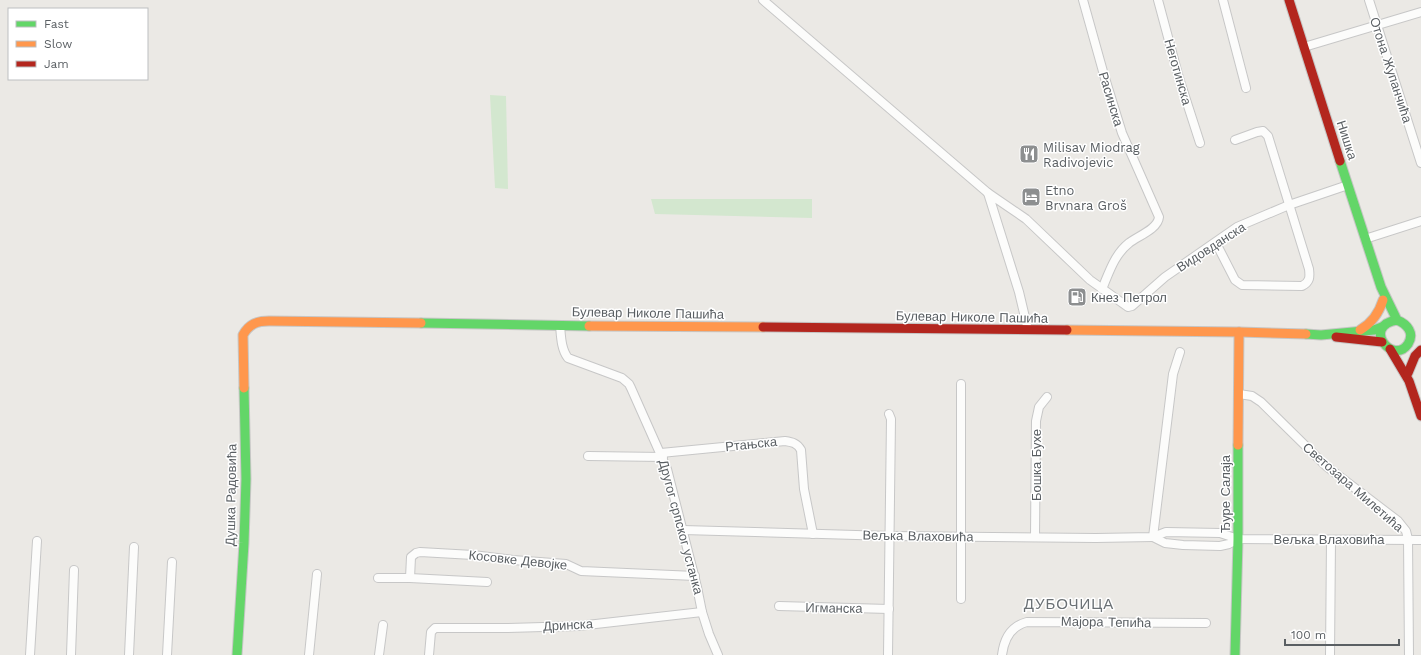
<svg xmlns="http://www.w3.org/2000/svg" width="1421" height="655" font-family="'Work Sans',sans-serif">
<style>
.green{fill:#d3e7cf}
.lines{fill:none;stroke-linecap:round;stroke-linejoin:round}
.street-casing{stroke:#c7c7c7;stroke-width:10}
.fast-casing{stroke:#c6c6c5;stroke-width:11}
.slow-casing{stroke:#c6c6c5;stroke-width:11}
.jam-casing{stroke:#c6c6c5;stroke-width:11}
.street{stroke:#fcfcfb;stroke-width:8}
.fast{stroke:#63d668;stroke-width:9}
.slow{stroke:#ff974d;stroke-width:9}
.jam{stroke:#b3261e;stroke-width:9}
.labels{text-anchor:middle;dominant-baseline:central;stroke-width:3;stroke-linejoin:round;paint-order:stroke}
.street-label{font-size:13px;fill:#5a5f63;stroke:#fff}
.poi-label{font-size:13px;fill:#5a5f63;stroke:#fff;text-anchor:start}
.quarter-label{font-size:15px;letter-spacing:1px;fill:#6b7175;stroke:#fff}
</style>
<rect width="100%" height="100%" fill="#ebe9e5"/>
<!-- green -->
<g class="green">
<path d="M490,95L506,96L508,189L495,188Z"/>
<path d="M651,199H812V218L655,214Z"/>
</g>
<g class="lines">
<defs>
<g id="street">
<path d="M763,0L988,193"/>
<path d="M1083,0L1104,75L1122,133L1159,217C1158,229 1138,236 1129,243C1114,255 1109,273 1102,289"/>
<path d="M1158,0L1179,78L1200,143"/>
<path d="M1223,0L1246,88"/>
<path d="M1369,0L1421,163"/>
<path d="M1304,47L1421,12"/>
<path d="M1365,239L1421,221"/>
<path d="M1216,243L1235,280L1242,285L1302,286C1310,282 1310,277 1309,269L1268,136L1263,131L1257,132L1235,140"/>
<path d="M560,325C561,336 561,349 568,358L622,378L629,384L631,388L667,469L697,587L702,612L709,634L718,655"/>
<path d="M1028,330L1019,292L988,193L1026,219L1090,280L1128,307L1132,306L1165,277L1237,227L1289,205L1348,185"/>
<path d="M1239,394L1252,396L1261,402L1326,466L1398,521L1406,531L1408,539L1409,655"/>
<path d="M661,453L785,441C792,442 797,443 801,450L804,489L813,534"/>
<path d="M588,456L663,457"/>
<path d="M683,530L890,536L1096,538L1153,537L1166,532L1220,533L1238,539L1421,540"/>
<path d="M1035,537L1036,421L1039,407L1047,397"/>
<path d="M1153,537L1173,374L1180,352"/>
<path d="M1153,537L1165,543L1183,545L1220,546L1229,544L1238,539"/>
<path d="M378,578H410L487,582"/>
<path d="M410,578L411,557L416,553L420,552L473,555L513,560L566,564L581,571L695,576"/>
<path d="M961,599V384"/>
<path d="M779,606L889,609"/>
<path d="M30,655L37,541"/>
<path d="M71,655L74,570"/>
<path d="M129,655L134,547"/>
<path d="M167,655L172,562"/>
<path d="M309,655L317,574"/>
<path d="M379,655L383,625"/>
<path d="M429,655L431,632L435,628H506L578,626L702,612"/>
<path d="M888,655L891,419L889,414"/>
<path d="M1002,655C1004,639 1011,626 1027,622L1206,623"/>
<path d="M1330,655L1331,540"/>
</g>
<g id="fast">
<path d="M1340,161L1381,287L1397,320C1407,324 1415,333 1408,344C1393,366 1361,326 1397,320"/>
<path d="M421,323L589,326"/>
<path d="M1306,334L1321,335L1374,330L1382,327"/>
<path d="M237,655L244,543L246,479L244,388"/>
<path d="M1235,655L1238,539V445"/>
</g>
<g id="slow">
<path d="M589,326L763,327"/>
<path d="M1067,330L1239,332L1306,334"/>
<path d="M1360,330C1372,323 1379,313 1383,300"/>
<path d="M244,388L243,335C249,324 257,321 269,321L421,323"/>
<path d="M1238,445L1239,332"/>
</g>
<g id="jam">
<path d="M1289,0L1340,161"/>
<path d="M763,327L1067,330"/>
<path d="M1336,337L1382,342"/>
<path d="M1390,349L1409,381L1421,416"/>
<path d="M1408,373L1415,356L1421,350"/>
</g>
</defs>
<!-- street casing -->
<use href="#street" class="street-casing"/>
<!-- fast casing -->
<use href="#fast" class="fast-casing"/>
<!-- slow casing -->
<use href="#slow" class="slow-casing"/>
<!-- jam casing -->
<use href="#jam" class="jam-casing"/>
<!-- street -->
<use href="#street" class="street"/>
<!-- fast -->
<use href="#fast" class="fast"/>
<!-- slow -->
<use href="#slow" class="slow"/>
<!-- jam -->
<use href="#jam" class="jam"/>
</g>
<!-- icons -->
<defs>
<symbol id="restaurant-square" viewBox="-11 -11 22 22"><rect x="-9" y="-9" width="18" height="18" rx="4" fill="#8d8f90" stroke="#fff"/><path d="M-5-6h1v4h1v-4h1v4h1v-4h1v5L-1.5 .5V6h-2V.5L-5-1ZM5-6V6H3V1.5H1.5Q1.5-4 5-6Z" fill="#fff"/></symbol>
<symbol id="hotel-square" viewBox="-11 -11 22 22"><rect x="-9" y="-9" width="18" height="18" rx="4" fill="#8d8f90" stroke="#fff"/><path d="M-6-4.5h1.5V1H6V5H4.5V3h-9V5H-6ZM-4 0a1.8 1.8 0 1 1 3.6 0ZM.5 0V-2.5h3Q6-2.5 6 0Z" fill="#fff"/></symbol>
<symbol id="fuel-square" viewBox="-11 -11 22 22"><rect x="-9" y="-9" width="18" height="18" rx="4" fill="#8d8f90" stroke="#fff"/><path d="M-5.5-6h7V0h2V4h1.3V-2.5L3-4.5l.8-.8L6-3V5H2.5V1h-1V6h-7ZM-4.2-4.7v3.2H.2V-4.7Z" fill="#fff"/></symbol>
</defs>
<g fill-rule="evenodd">
<use href="#restaurant-square" x="1018" y="143" width="22" height="22"/>
<use href="#hotel-square" x="1020" y="186" width="22" height="22"/>
<use href="#fuel-square" x="1066" y="286" width="22" height="22"/>
</g>
<g class="labels">
<!-- street labels -->
<g class="street-label">
<text transform="translate(1391 70) rotate(72)">Отона Жупанчића</text>
<text transform="translate(1178 72) rotate(74)">Неготинска</text>
<text transform="translate(1111 99) rotate(73)">Расинска</text>
<text transform="translate(1347 140) rotate(72)">Нишка</text>
<text transform="translate(1211 247) rotate(-33)">Видовданска</text>
<text transform="translate(648 313) rotate(1)">Булевар Николе Пашића</text>
<text transform="translate(972 317) rotate(1)">Булевар Николе Пашића</text>
<text transform="translate(751 444) rotate(-6)">Ртањска</text>
<text transform="translate(1036 465) rotate(-90)">Бошка Бухе</text>
<text transform="translate(1353 487) rotate(41)">Светозара Милетића</text>
<text transform="translate(1225 494) rotate(-90)">Ђуре Салаја</text>
<text transform="translate(231 495) rotate(-89)">Душка Радовића</text>
<text transform="translate(681 527) rotate(75)">Другог српског устанка</text>
<text transform="translate(918 536) rotate(1)">Вељка Влаховића</text>
<text x="1329" y="539">Вељка Влаховића</text>
<text transform="translate(518 560) rotate(6)">Косовке Девојке</text>
<text transform="translate(834 608) rotate(1)">Игманска</text>
<text transform="translate(1106 622) rotate(1)">Мајора Тепића</text>
<text transform="translate(568 625) rotate(-3)">Дринска</text>
</g>
<!-- poi labels -->
<g class="poi-label">
<text x="1043" y="147">Milisav Miodrag<tspan x="1043" dy="15">Radivojevic</tspan></text>
<text x="1045" y="190">Etno<tspan x="1045" dy="15">Brvnara Groš</tspan></text>
<text x="1091" y="297">Кнез Петрол</text>
</g>
<!-- quarter labels -->
<g class="quarter-label">
<text x="1069" y="604">ДУБОЧИЦА</text>
</g>
</g>
<!-- legend -->
<rect x="8" y="8" width="140" height="72" fill="#ffffff" stroke="#bdbfc1"/>
<rect x="16" y="21" width="20" height="6" fill="#63d668" stroke="#bdbfc1"/>
<text x="44" y="28" font-size="12" fill="#5a5f63">Fast</text>
<rect x="16" y="41" width="20" height="6" fill="#ff974d" stroke="#bdbfc1"/>
<text x="44" y="48" font-size="12" fill="#5a5f63">Slow</text>
<rect x="16" y="61" width="20" height="6" fill="#b3261e" stroke="#bdbfc1"/>
<text x="44" y="68" font-size="12" fill="#5a5f63">Jam</text>
<!-- scale -->
<path d="M1285 639v6h114v-6" fill="none" stroke="#5a5f63" stroke-width="2"/>
<text x="1291" y="639" font-size="12" fill="#5a5f63" stroke="#ffffff" stroke-width="3" paint-order="stroke">100 m</text>
</svg>
